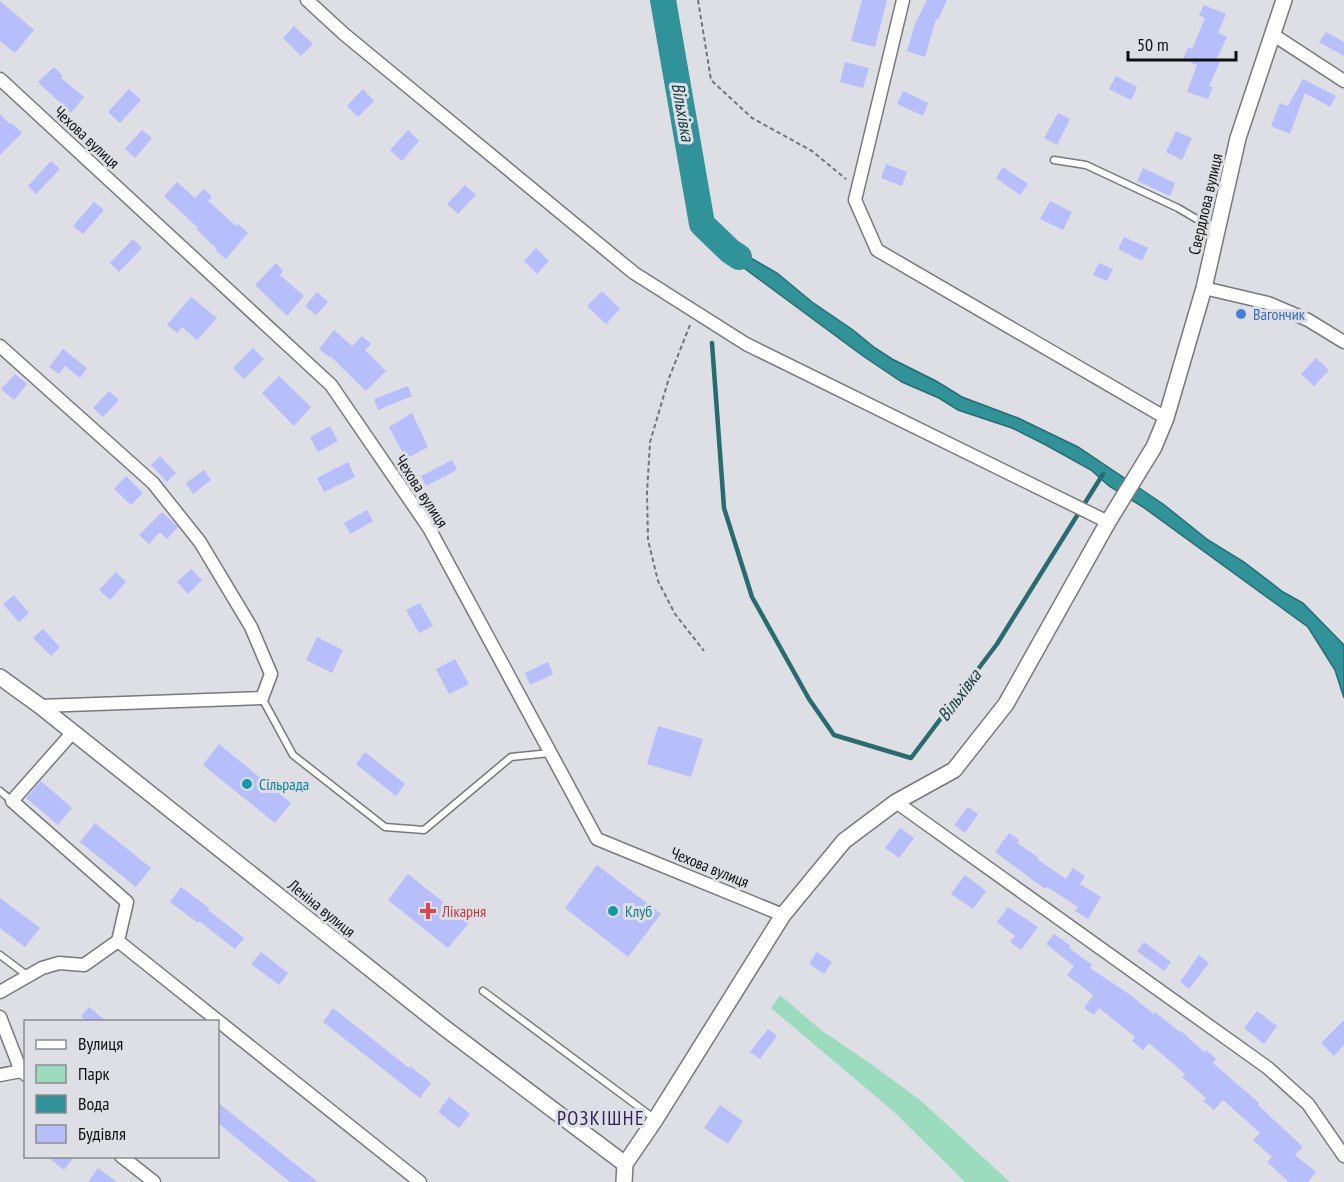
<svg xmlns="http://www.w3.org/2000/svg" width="1344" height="1182" font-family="'PT Sans Narrow',sans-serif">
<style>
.green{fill:#9cdcbe}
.water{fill:#309399;stroke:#266c70;stroke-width:1.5}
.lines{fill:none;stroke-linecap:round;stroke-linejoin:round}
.stream{stroke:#266c70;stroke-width:4.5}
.river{stroke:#309399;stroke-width:26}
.building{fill:#b7befc}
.service-casing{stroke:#78787d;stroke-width:9}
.minor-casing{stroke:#78787d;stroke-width:15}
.tertiary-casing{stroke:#78787d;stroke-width:18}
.path{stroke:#737477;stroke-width:2;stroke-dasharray:4.5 3;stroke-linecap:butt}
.service{stroke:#fff;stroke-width:6}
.minor{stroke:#fff;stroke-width:12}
.tertiary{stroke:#fff;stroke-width:15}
.shop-dot{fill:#3f7fe0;stroke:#dedfe4;stroke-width:2}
.culture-dot{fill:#0f9aa8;stroke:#dedfe4;stroke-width:2}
.health-dot{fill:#e0444e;stroke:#dedfe4;stroke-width:2}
.labels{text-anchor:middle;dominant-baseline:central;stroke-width:6;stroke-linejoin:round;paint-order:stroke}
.street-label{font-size:16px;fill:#0f1011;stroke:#dedfe4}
.shop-label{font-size:16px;fill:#366cbe;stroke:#dedfe4;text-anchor:start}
.culture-label{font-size:16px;fill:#0d838f;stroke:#dedfe4;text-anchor:start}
.health-label{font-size:16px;fill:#be3a42;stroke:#dedfe4;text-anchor:start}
.water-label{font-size:18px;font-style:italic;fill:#144042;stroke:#dedfe4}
.quarter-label{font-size:20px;letter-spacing:1.5px;fill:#2e1f5a;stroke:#dedfe4}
</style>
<rect width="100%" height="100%" fill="#dedfe4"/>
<!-- green -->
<path class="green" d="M780,995L821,1030L874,1066L920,1100L1010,1182H965L893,1111L771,1008Z"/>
<!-- water -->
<path class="water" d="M717,232L744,254L777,273L812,302L853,330L875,348L892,359L936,381L962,397L1018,418L1078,447L1163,504L1208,540L1244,562L1283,592L1303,603L1344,645V698L1335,670L1308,627L1143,507L1109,486L1091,470L1046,445L1012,428L958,410L939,398L902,382L863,356L725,254L709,238Z"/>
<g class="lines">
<!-- stream -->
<path class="stream" d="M712,343L724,508L752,597L809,699L834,735L911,758L997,644L1103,474"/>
<!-- river -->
<path class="river" d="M663,0L702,224L730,251L739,257"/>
</g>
<!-- building -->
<g class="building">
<path d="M862,0H887L875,47L851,41Z"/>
<path d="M927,0H947L938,20L936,19L925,57L907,51L915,24Z"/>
<path d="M0,1L34,30L15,53L0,41Z"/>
<path d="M1204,5L1226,14L1218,33L1227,37L1216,60L1220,62L1209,86L1213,87L1208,99L1187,92L1197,65L1183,59L1188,47L1192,49L1205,18L1199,15Z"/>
<path d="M294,26L313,44L301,56L283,38Z"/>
<path d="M1326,32L1344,42V56L1319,42Z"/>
<path d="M845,62L869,68L863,88L840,82Z"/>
<path d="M54,67L63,76L61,78L84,97L71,113L38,82Z"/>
<path d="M1116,76L1137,87L1131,100L1109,89Z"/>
<path d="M1303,79L1336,96L1330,107L1305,93L1290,134L1271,126L1280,103L1288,106Z"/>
<path d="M129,89L141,100L120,123L108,112Z"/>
<path d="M363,89L374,101L358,117L347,106Z"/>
<path d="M903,91L928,103L923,116L897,104Z"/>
<path d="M1058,113L1070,119L1057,145L1044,138Z"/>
<path d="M0,114L10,124L12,123L22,133L0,155Z"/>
<path d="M142,130L152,138L135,158L125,149Z"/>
<path d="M408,130L419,141L402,161L390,150Z"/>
<path d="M1176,131L1192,138L1182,160L1166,152Z"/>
<path d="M51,161L60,169L36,194L28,186Z"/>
<path d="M886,164L907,172L902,186L881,178Z"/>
<path d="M1003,167L1028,184L1020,195L996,178Z"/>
<path d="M1143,168L1175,183L1170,196L1137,181Z"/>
<path d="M177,182L195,198L204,189L212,197L208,201L236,226L238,224L248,233L226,259L216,251L217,249L196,229L198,228L164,196Z"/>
<path d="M465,185L476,195L458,214L447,204Z"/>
<path d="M1050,201L1072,212L1063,230L1040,219Z"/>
<path d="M94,202L104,210L83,234L73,226Z"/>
<path d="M1124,237L1148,248L1142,261L1118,249Z"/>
<path d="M133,239L142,248L119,272L110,263Z"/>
<path d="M536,248L549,261L537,274L524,261Z"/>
<path d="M276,263L283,271L280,275L304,296L287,316L255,285Z"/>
<path d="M1099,263L1113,269L1107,281L1093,275Z"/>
<path d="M602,291L620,309L606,324L587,306Z"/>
<path d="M317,292L328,302L316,315L305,306Z"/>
<path d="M191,297L217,318L197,340L182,327L177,333L167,325Z"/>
<path d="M334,330L352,346L362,336L371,344L365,350L386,371L366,391L330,356L329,357L319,349Z"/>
<path d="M253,348L264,359L244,379L233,368Z"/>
<path d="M63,349L87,368L80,378L65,366L59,374L49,367Z"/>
<path d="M1316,358L1329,370L1314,386L1301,374Z"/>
<path d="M15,374L27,384L14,400L1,389Z"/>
<path d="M279,376L311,407L294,426L262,393Z"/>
<path d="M408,386L412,396L378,410L374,399Z"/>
<path d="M109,391L119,400L103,417L93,408Z"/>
<path d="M412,413L428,447L406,459L389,427Z"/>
<path d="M330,426L338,441L318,452L310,437Z"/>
<path d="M160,456L176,473L167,482L151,465Z"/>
<path d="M452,460L457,470L426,486L421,476Z"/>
<path d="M348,462L355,477L324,492L317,478Z"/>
<path d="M204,470L211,480L193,494L186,483Z"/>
<path d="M126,476L143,493L131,505L114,489Z"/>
<path d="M367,510L373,521L350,534L344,523Z"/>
<path d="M162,512L178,527L167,539L160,532L149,544L139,535Z"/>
<path d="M191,569L202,580L188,594L177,582Z"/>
<path d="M116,572L126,582L110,600L99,590Z"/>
<path d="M14,595L29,613L19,622L3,604Z"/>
<path d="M420,603L433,626L419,633L406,610Z"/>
<path d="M43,629L60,647L51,656L33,638Z"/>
<path d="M317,637L343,650L332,673L306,660Z"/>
<path d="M455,659L469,684L449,694L436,669Z"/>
<path d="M548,662L553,674L530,685L525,673Z"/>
<path d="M658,726L703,739L691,777L647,764Z"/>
<path d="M219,744L291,803L275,823L203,765Z"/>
<path d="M365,752L405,784L396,796L356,764Z"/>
<path d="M41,781L72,808L58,825L26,798Z"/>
<path d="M968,807L978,814L965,833L954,825Z"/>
<path d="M95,823L151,868L136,887L80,842Z"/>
<path d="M900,828L914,838L899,858L885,848Z"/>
<path d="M1009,833L1019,840L1017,843L1038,857L1037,859L1066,879L1073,868L1085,876L1080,884L1101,897L1088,919L1075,911L1078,907L1047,887L1045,889L995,852Z"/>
<path d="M597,865L661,914L628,957L565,908Z"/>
<path d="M408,874L469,923L448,948L388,900Z"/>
<path d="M965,875L986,891L973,909L951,894Z"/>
<path d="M181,887L209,908L208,910L244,938L235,949L199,921L198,923L170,902Z"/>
<path d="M0,898L40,928L25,947L0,928Z"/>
<path d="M1008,907L1038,927L1021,950L1010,942L1015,936L997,922Z"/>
<path d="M1054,934L1071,946L1069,948L1092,965L1090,968L1129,994L1154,1014L1155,1012L1180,1032L1181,1031L1204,1052L1206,1050L1216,1059L1213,1063L1259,1103L1258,1105L1303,1147L1295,1155L1316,1172L1308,1182H1289L1267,1162L1272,1157L1253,1140L1260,1133L1223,1100L1214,1110L1203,1101L1206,1098L1182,1077L1185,1074L1149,1043L1143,1050L1132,1041L1135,1037L1099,1008L1094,1015L1084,1008L1093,995L1067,975L1074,966L1046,944Z"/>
<path d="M1144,942L1171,962L1164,971L1137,951Z"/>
<path d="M261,952L288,973L279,985L251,964Z"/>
<path d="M817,952L832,962L824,974L809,964Z"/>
<path d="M1199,955L1209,963L1189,989L1180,982Z"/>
<path d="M89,1007L107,1022H87L81,1016Z"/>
<path d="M333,1008L409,1068L410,1066L431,1083L420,1098L323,1022Z"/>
<path d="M1257,1011L1277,1026L1264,1044L1244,1028Z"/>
<path d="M1344,1020V1045L1334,1056L1321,1043Z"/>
<path d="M768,1029L777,1036L760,1059L750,1052Z"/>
<path d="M449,1097L470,1114L459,1128L438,1112Z"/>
<path d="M218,1102L227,1110L318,1182H290L218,1123Z"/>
<path d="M720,1105L743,1121L728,1144L704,1128Z"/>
<path d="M46,1156H75L64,1170Z"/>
<path d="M98,1168L117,1182H88Z"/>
</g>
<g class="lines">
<defs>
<g id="service">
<path d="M1054,160L1086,165L1178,208L1217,231"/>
<path d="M262,698L293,755L385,827L424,830L511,757L550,753"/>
<path d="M0,791L12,801"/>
<path d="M0,955L28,976"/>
<path d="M483,991L655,1119"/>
</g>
<g id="minor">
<path d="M307,0L344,34L634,273L746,344L1108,522"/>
<path d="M903,0L855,200L877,250L1166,418"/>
<path d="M1272,34L1344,81"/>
<path d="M0,79L331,385L429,528L597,839L783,915"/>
<path d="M1204,288L1268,303L1308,320L1344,342"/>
<path d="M0,346L153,483L200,542L251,627L271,674L262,698L40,706"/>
<path d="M73,732L12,801L127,902L118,941L420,1182"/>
<path d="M896,802L1268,1068L1308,1104L1344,1156"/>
<path d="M0,992L42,968L59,963L84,965L118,941"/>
<path d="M0,1017L21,1071"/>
<path d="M0,1075L21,1071L26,1075"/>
<path d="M121,1156L154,1182"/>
</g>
<g id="tertiary">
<path d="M0,677L40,706L442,1026L625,1164"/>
<path d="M624,1182L625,1164L655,1120L783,915L844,841L896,802L954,770L1006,704L1108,522L1154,447L1166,418L1204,288L1238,138L1284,0"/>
</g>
</defs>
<!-- service casing -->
<use href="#service" class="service-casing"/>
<!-- minor casing -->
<use href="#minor" class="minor-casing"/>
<!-- tertiary casing -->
<use href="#tertiary" class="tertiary-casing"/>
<!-- path -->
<g class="path">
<path d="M698,0L711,80L752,118L812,151L846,179"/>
<path d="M690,325L669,378L650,442L647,493L648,540L658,581L675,614L704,651"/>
</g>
<!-- service -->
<use href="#service" class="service"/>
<!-- minor -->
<use href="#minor" class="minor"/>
<!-- tertiary -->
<use href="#tertiary" class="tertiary"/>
</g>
<!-- markers -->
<circle class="shop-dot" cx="1241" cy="314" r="6"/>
<g class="culture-dot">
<circle cx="247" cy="784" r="6"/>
<circle cx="613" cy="911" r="6"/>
</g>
<path class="health-dot" d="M425 902h6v6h6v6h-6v6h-6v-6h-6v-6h6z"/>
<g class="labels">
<!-- street labels -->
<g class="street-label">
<text transform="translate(87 137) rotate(43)">Чехова вулиця</text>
<text transform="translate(1205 204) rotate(-77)">Свердлова вулиця</text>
<text transform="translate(422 491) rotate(57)">Чехова вулиця</text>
<text transform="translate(710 867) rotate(22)">Чехова вулиця</text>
<text transform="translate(322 908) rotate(39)">Леніна вулиця</text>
</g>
<!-- shop labels -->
<g class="shop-label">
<text x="1253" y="314">Вагончик</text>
</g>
<!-- culture labels -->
<g class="culture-label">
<text x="259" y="784">Сільрада</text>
<text x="625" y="911">Клуб</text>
</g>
<!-- health labels -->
<g class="health-label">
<text x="442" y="911">Лікарня</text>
</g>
<!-- water labels -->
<g class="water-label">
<text transform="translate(683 112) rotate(80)">Вільхівка</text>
<text transform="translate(959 695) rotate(-53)">Вільхівка</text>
</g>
<!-- quarter labels -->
<g class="quarter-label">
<text x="601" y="1118">РОЗКІШНЕ</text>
</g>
</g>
<!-- legend -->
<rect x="24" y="1020" width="195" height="138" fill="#dedfe4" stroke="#8b8c90" stroke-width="1.5"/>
<rect x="36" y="1040" width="30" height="9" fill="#ffffff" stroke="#8b8c90" stroke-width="1.5"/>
<text x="78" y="1050" font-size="18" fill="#0f1011">Вулиця</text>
<rect x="36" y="1065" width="30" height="18" fill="#9cdcbe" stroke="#8b8c90" stroke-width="1.5"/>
<text x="78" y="1080" font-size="18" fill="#0f1011">Парк</text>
<rect x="36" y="1095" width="30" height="18" fill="#309399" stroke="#8b8c90" stroke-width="1.5"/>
<text x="78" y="1110" font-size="18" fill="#0f1011">Вода</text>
<rect x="36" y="1125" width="30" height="18" fill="#b7befc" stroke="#8b8c90" stroke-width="1.5"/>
<text x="78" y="1140" font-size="18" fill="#0f1011">Будівля</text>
<!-- scale -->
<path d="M1128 51v9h108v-9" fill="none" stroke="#0f1011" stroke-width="3"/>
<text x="1137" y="51" font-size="18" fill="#0f1011" stroke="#dedfe4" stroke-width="4.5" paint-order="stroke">50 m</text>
</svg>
